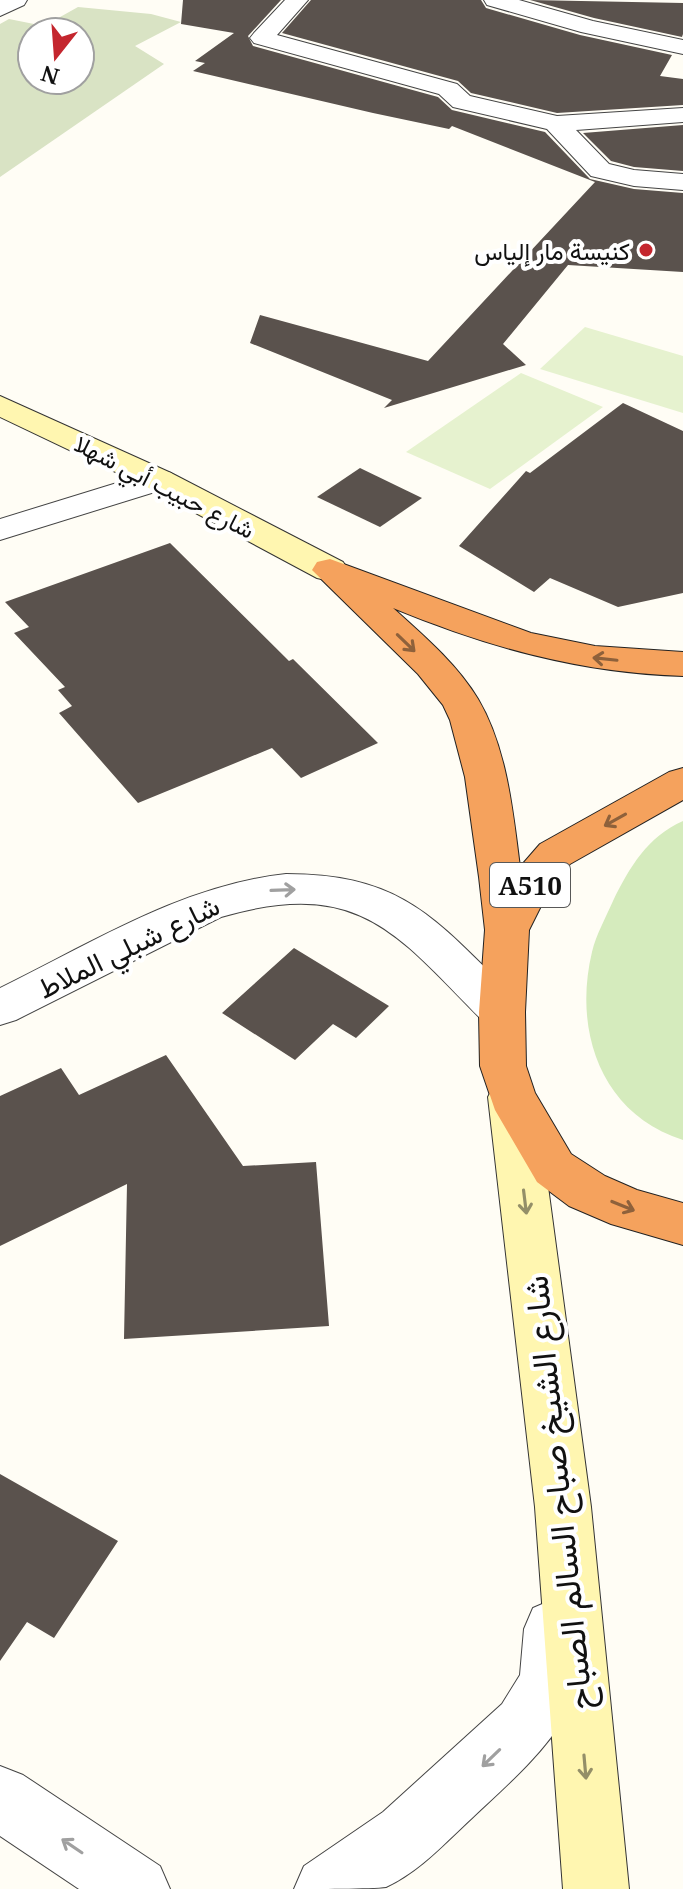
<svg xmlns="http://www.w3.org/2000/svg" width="683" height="1889" font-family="'Noto Serif',Vazirmatn,serif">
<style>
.green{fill:#d5ebbd}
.cemetery{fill:#d9e3c4;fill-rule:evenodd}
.pitch{fill:#e6f2cf}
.building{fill:#5a524d}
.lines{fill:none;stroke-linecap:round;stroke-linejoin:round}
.street-casing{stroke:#444;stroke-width:2}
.secondary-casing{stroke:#333;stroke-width:2}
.highway-casing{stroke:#222;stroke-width:2}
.street{fill:#fff;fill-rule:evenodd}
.secondary{fill:#fff6b0;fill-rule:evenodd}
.highway{fill:#f5a25d;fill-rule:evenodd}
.oneway{stroke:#8e613b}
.oneway2{stroke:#a0a0a0}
.oneway3{stroke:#948f68}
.poi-dot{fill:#c4262e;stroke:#fff;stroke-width:3}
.labels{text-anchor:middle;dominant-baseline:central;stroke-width:8;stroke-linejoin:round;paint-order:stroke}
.far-poi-label{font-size:24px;fill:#111;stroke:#fff;text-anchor:end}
.far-street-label{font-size:24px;fill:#111;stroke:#fff}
.shield{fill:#fff;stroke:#585858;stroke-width:2}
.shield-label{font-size:26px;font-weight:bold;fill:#111}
.street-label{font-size:28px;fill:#111;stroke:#fff}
.near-street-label{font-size:34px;fill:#111;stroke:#fff}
</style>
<rect width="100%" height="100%" fill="#fffdf5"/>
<!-- green -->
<path class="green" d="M683,821V1140C601,1114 573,1031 592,952C596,935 606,917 613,901C629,868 648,836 683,821Z"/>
<!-- cemetery -->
<path class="cemetery" d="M78,7L151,14L181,22L135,46L164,64L0,177V24L9,19L44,26ZM32,32H80V80H32Z"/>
<!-- pitch -->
<g class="pitch">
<path d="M585,327L683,356V413L540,369Z"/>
<path d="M521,373L603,407L490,489L406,452Z"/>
</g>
<!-- building -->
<g class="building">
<path d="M183,0H281L248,36L253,46L438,97L452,110L545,132L590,179L634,189L683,193V272L568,265L503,344L526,365L384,408L392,400L250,343L260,315L428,361L595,182L452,126L449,129L373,113L193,71L205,63L195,61L234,33L181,24Z"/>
<path d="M311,0H481L486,8L580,35L672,55L660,76L683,79V105L557,113L471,93L458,81L282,33Z"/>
<path d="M530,0L683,3V34L682,37L594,18Z"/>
<path d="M683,125V171L634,167L611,161L583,133Z"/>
<path d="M623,403L683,431V593L618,607L550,578L534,592L459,546L526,471L530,473Z"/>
<path d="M360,468L422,498L380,527L317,497Z"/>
<path d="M170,543L289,661L293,659L378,743L301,778L272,748L138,803L59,713L72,706L58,690L65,687L14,633L29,627L5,602Z"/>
<path d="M294,948L389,1006L356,1038L333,1024L295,1060L222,1013Z"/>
<path d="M166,1055L243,1166L316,1162L329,1326L124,1339L127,1184L0,1246V1096L61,1068L79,1095Z"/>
<path d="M0,1474L118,1541L54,1638L27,1622L0,1661Z"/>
</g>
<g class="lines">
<defs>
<g id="street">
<path d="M0,0H27L24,5L0,16Z"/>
<path d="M285,0H308L277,35L457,84L470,96L557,116L683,108V122L576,130L609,164L634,170L683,174V190L634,186L591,176L547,129L453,107L439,94L254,43L250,38L254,33Z"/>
<path d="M484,0H519L593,21L683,40V54L581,32L487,5Z"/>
<path d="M159,470L171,473L176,480L171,487L0,540V519Z"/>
<path d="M286,874C407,874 438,923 518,1000L525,1012L518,1024L502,1030L486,1024C397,935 361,876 221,917L16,1020L0,1025V988C92,943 183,885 286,874Z"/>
<path d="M554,1599L575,1608C612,1698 530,1763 472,1818C446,1842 419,1872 386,1887C373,1889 312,1889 294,1889L304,1866L383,1812L502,1704L520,1675L524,1629L533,1608Z"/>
<path d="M0,1766L23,1775L160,1866L170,1889H79L0,1836Z"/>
</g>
<g id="secondary">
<path d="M0,396L171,473L343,562L348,570L343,578L330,581L317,578L147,487L0,417Z"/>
<path d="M512,1078L529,1084L536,1097L591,1507L629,1889H563L535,1507L488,1097L495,1084Z"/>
</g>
<path id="highway" d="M330,559L531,633L595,646L683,652V676C580,673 488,647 393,608C423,635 457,664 478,699C507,748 513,812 520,867L540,844L669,772L683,768V800L570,864L547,894L529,930L525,1012L526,1066L535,1093L571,1154L605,1176L637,1190L683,1203V1245L611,1224L569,1206L537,1182L495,1110L480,1066L479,1012L485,930L479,877L465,777L450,720L443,705L418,674L312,570L317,562Z"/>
</defs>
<!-- street casing -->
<use href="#street" class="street-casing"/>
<!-- secondary casing -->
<use href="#secondary" class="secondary-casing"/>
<!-- highway casing -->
<use href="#highway" class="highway-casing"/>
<!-- street -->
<use href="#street" class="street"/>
<!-- secondary -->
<use href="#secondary" class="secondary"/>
<!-- highway -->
<use href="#highway" class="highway"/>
</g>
<!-- one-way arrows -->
<defs><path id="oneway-shaft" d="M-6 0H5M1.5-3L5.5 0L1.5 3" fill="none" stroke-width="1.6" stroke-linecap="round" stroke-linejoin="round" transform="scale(2)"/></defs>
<g class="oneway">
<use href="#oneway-shaft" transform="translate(406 643) rotate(44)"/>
<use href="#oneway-shaft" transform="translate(605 659) rotate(-174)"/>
<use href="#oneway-shaft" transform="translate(615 820) rotate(151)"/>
<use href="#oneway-shaft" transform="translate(623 1206) rotate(22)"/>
</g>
<g class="oneway2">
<use href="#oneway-shaft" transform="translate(283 890) rotate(-2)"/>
<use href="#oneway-shaft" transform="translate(491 1758) rotate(136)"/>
<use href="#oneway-shaft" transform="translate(72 1846) rotate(-146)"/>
</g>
<g class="oneway3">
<use href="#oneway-shaft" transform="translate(525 1202) rotate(83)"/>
<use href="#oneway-shaft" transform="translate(585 1767) rotate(85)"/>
</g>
<!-- markers -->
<circle class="poi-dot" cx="646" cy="250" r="8"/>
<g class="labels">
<!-- far-poi labels -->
<g class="far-poi-label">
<text x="630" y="250">كنيسة مار إلياس</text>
</g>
<!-- far-street labels -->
<g class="far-street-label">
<text transform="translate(165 486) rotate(27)">شارع حبيب أبي شهلا</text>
</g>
<!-- shield labels -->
<rect class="shield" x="490" y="863" width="80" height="44" rx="6"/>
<g class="shield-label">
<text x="530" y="885">A510</text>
</g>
<!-- street labels -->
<g class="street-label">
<text transform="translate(128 946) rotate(-26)">شارع شبلي الملاط</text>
</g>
<!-- near-street labels -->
<g class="near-street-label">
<text transform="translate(557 1493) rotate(-96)">شارع الشيخ صباح السالم الصباح</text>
</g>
</g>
<!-- north arrow -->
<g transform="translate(56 56) rotate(197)"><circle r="38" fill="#ffffff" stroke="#a0a0a0" stroke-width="2"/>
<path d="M0-6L14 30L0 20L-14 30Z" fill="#c4262e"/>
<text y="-12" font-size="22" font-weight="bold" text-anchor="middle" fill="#111111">N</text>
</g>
</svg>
